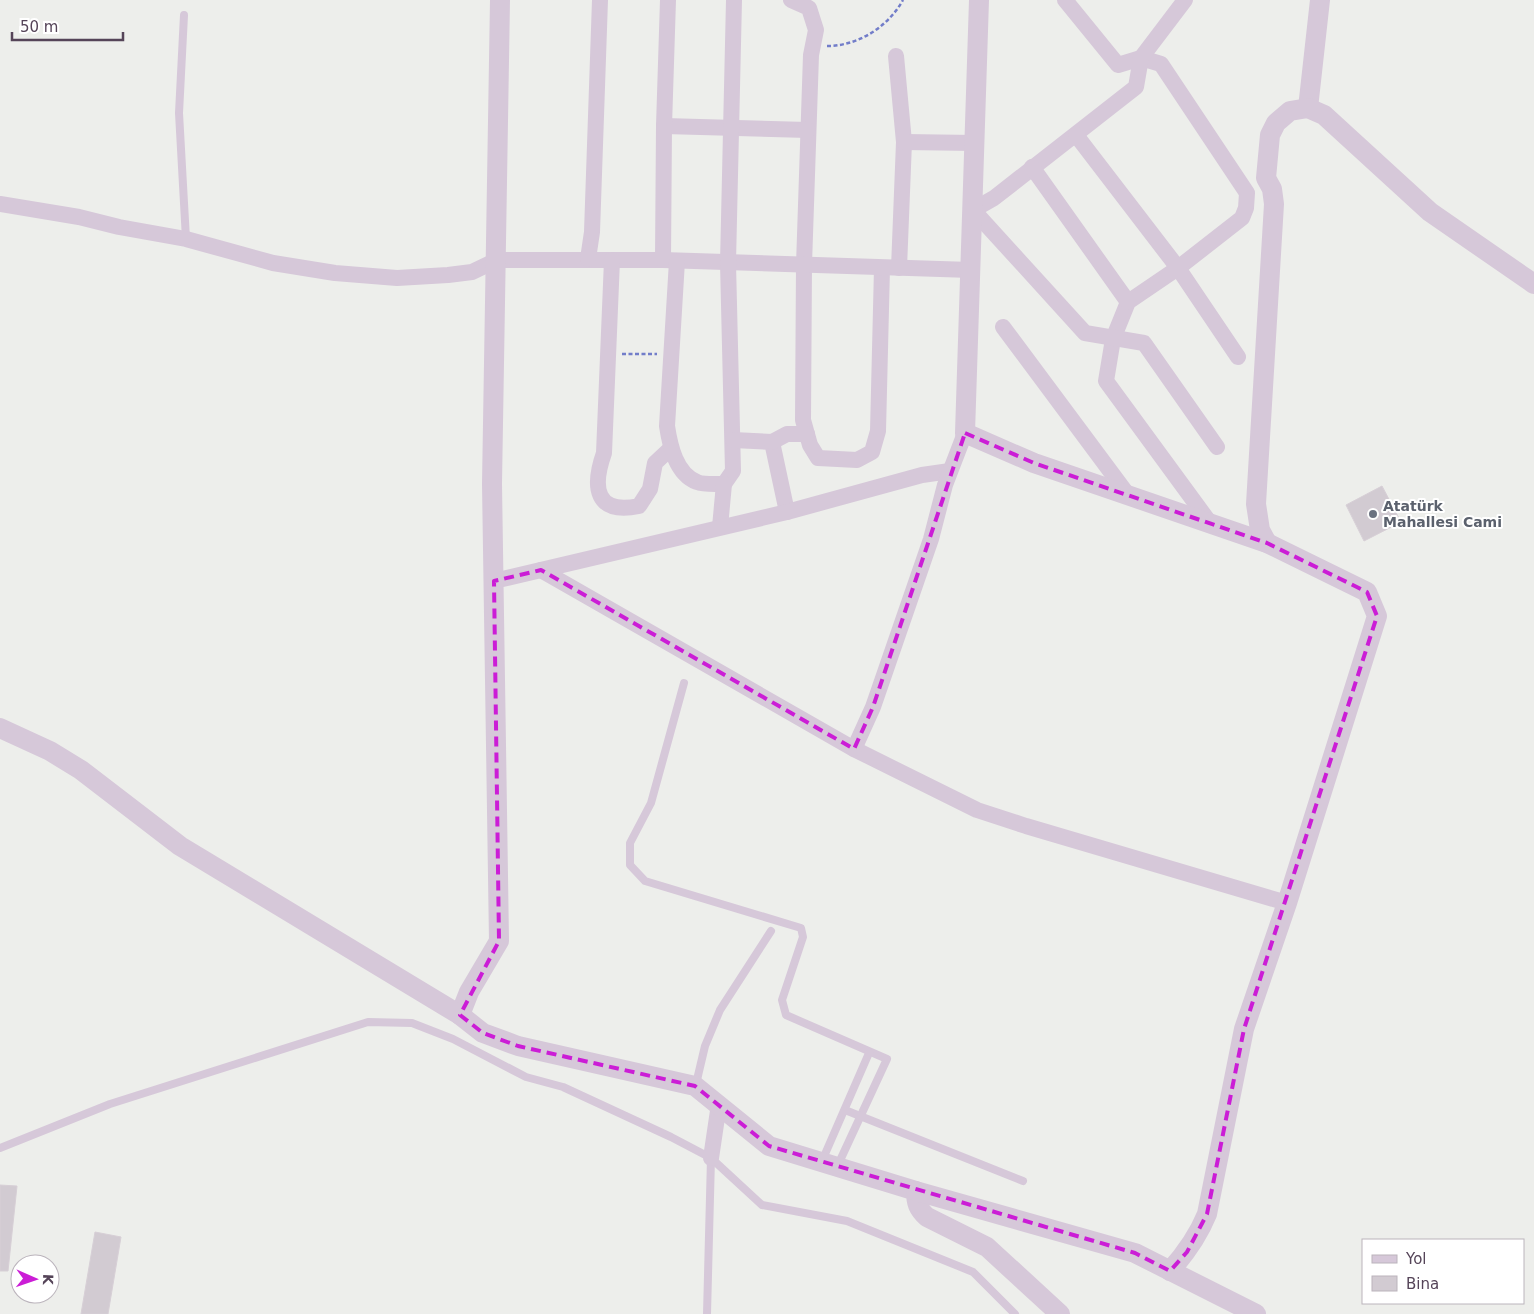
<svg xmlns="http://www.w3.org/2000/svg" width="1534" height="1314" font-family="'DejaVu Sans',sans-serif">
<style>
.building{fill:#d2cbd2;stroke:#d7cfd6}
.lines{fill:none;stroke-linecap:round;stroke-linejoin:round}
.path{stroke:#727dc9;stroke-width:2.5;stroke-dasharray:4 2.5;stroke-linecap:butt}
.service{stroke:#d6c8d9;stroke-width:8}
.minor{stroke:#d6c8d9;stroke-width:16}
.tertiary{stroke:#d6c8d9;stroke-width:20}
.marked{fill:none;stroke:#cb1dd6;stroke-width:4;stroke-dasharray:10 6;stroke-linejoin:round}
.worship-dot{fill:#6b7280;stroke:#fff;stroke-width:2}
.labels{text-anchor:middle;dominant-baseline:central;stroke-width:4;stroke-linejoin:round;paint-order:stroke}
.worship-label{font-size:14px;font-weight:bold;fill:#5b616d;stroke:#fff;text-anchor:start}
</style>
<rect width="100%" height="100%" fill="#edeeeb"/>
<!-- building -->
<g class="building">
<path d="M1382,486L1401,522L1364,541L1346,505Z"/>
<path d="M0,1185L17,1186L8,1271H0Z"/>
<path d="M95,1232L121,1237L108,1314H81Z"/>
</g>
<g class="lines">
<!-- path -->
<g class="path">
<path d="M827,46C858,46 888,27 903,0"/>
<path d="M622,354H657"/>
</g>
<!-- service -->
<g class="service">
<path d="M184,15L179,113L186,239"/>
<path d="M684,683L651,803L630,843V865L645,881L801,928L803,937L782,1000L786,1015L887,1059L837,1167"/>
<path d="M696,1084L705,1046L720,1010L771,931"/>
<path d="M845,1110L1023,1181"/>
<path d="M0,1148L110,1104L368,1022L412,1023L453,1039L526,1077L563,1087L671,1137L711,1158L762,1205L847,1221L973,1272L1015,1314"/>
<path d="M822,1161L869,1053"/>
<path d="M707,1314L711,1158"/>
</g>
<!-- minor -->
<g class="minor">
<path d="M791,0L809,8L816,30L811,55L804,265L803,420L810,445L818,458L857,460L872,452L878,431L882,268"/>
<path d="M1065,0L1118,65L1141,58L1161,64L1247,193L1246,208L1242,218L1178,268L1128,302L1113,339L1106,381L1210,523"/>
<path d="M1185,0L1141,58L1136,87L994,198L973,210L1085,333L1144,343L1217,447"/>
<path d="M896,56L904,142L899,268"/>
<path d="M664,126L808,130"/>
<path d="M1076,135L1178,268L1238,357"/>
<path d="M904,142L975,143"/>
<path d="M1032,167L1128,302"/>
<path d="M0,204L79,217L119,227L186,239L273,263L335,273L397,278L448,275L472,272L497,260H663L971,270"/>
<path d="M588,259L592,232L600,0"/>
<path d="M612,260L604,453C592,487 595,515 639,506L650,489L655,463L670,449"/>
<path d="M663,260L664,126L668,0"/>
<path d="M677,261L667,426C670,446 676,474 697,482C704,485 716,484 724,484L733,471L728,263L734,0"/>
<path d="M1003,327L1128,495"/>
<path d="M733,440L772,442L787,512"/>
<path d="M772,442L787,434H807"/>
<path d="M720,527L724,484"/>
<path d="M541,570L854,749L977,810L1026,826L1287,903"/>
<path d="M494,581L787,512L922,475L950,471"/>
<path d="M854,749L873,707L931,539L945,485L965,433"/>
<path d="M711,1158L719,1104"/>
</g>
<!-- tertiary -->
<g class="tertiary">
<path d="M500,0L492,484L499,941L469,992L460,1015L483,1033L518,1046L695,1086L769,1146L916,1191C916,1203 918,1209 927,1217L987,1247L1060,1314"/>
<path d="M979,0L965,433L1034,463L1267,543L1367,592L1377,616L1287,903L1244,1029L1207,1214C1198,1236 1186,1253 1170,1271"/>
<path d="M1308,108L1320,0"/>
<path d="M1267,543L1260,530L1256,504L1274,204L1272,189L1266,178L1270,135L1276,123L1290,111L1308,108L1324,115L1430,212L1534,284"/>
<path d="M0,728L50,751L81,770L180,846L460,1015"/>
<path d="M916,1191L1135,1253L1256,1314"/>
</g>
</g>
<!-- marked area -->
<path class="marked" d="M965,433L1034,463L1267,543L1367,592L1377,616L1244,1029L1207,1214L1187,1252L1170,1271L1135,1253L769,1146L695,1086L518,1046L483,1033L460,1015L499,941L494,581L541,570L854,749L873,707Z"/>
<!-- markers -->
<circle class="worship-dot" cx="1373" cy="514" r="5"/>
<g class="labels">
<!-- worship labels -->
<g class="worship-label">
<text x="1383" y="506">Atatürk<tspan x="1383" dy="16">Mahallesi Cami</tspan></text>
</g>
</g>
<!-- legend -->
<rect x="1362" y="1239" width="162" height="65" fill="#ffffff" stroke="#bbb4bc"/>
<rect x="1372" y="1255" width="25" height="8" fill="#d6c8d9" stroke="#bbb4bc"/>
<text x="1406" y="1264" font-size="15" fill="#554458">Yol</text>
<rect x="1372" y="1276" width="25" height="15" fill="#d2cbd2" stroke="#bbb4bc"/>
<text x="1406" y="1289" font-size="15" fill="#554458">Bina</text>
<!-- north arrow -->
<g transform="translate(35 1279) rotate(92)"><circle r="24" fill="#ffffff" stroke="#bbb4bc"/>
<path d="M0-4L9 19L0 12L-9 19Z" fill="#cb1dd6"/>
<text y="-8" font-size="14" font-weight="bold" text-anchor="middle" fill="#554458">K</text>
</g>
<!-- scale -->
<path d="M12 32v8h111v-8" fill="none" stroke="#554458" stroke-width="2.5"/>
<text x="20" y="32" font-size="15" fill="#554458" stroke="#ffffff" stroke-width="4" paint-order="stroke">50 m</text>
</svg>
